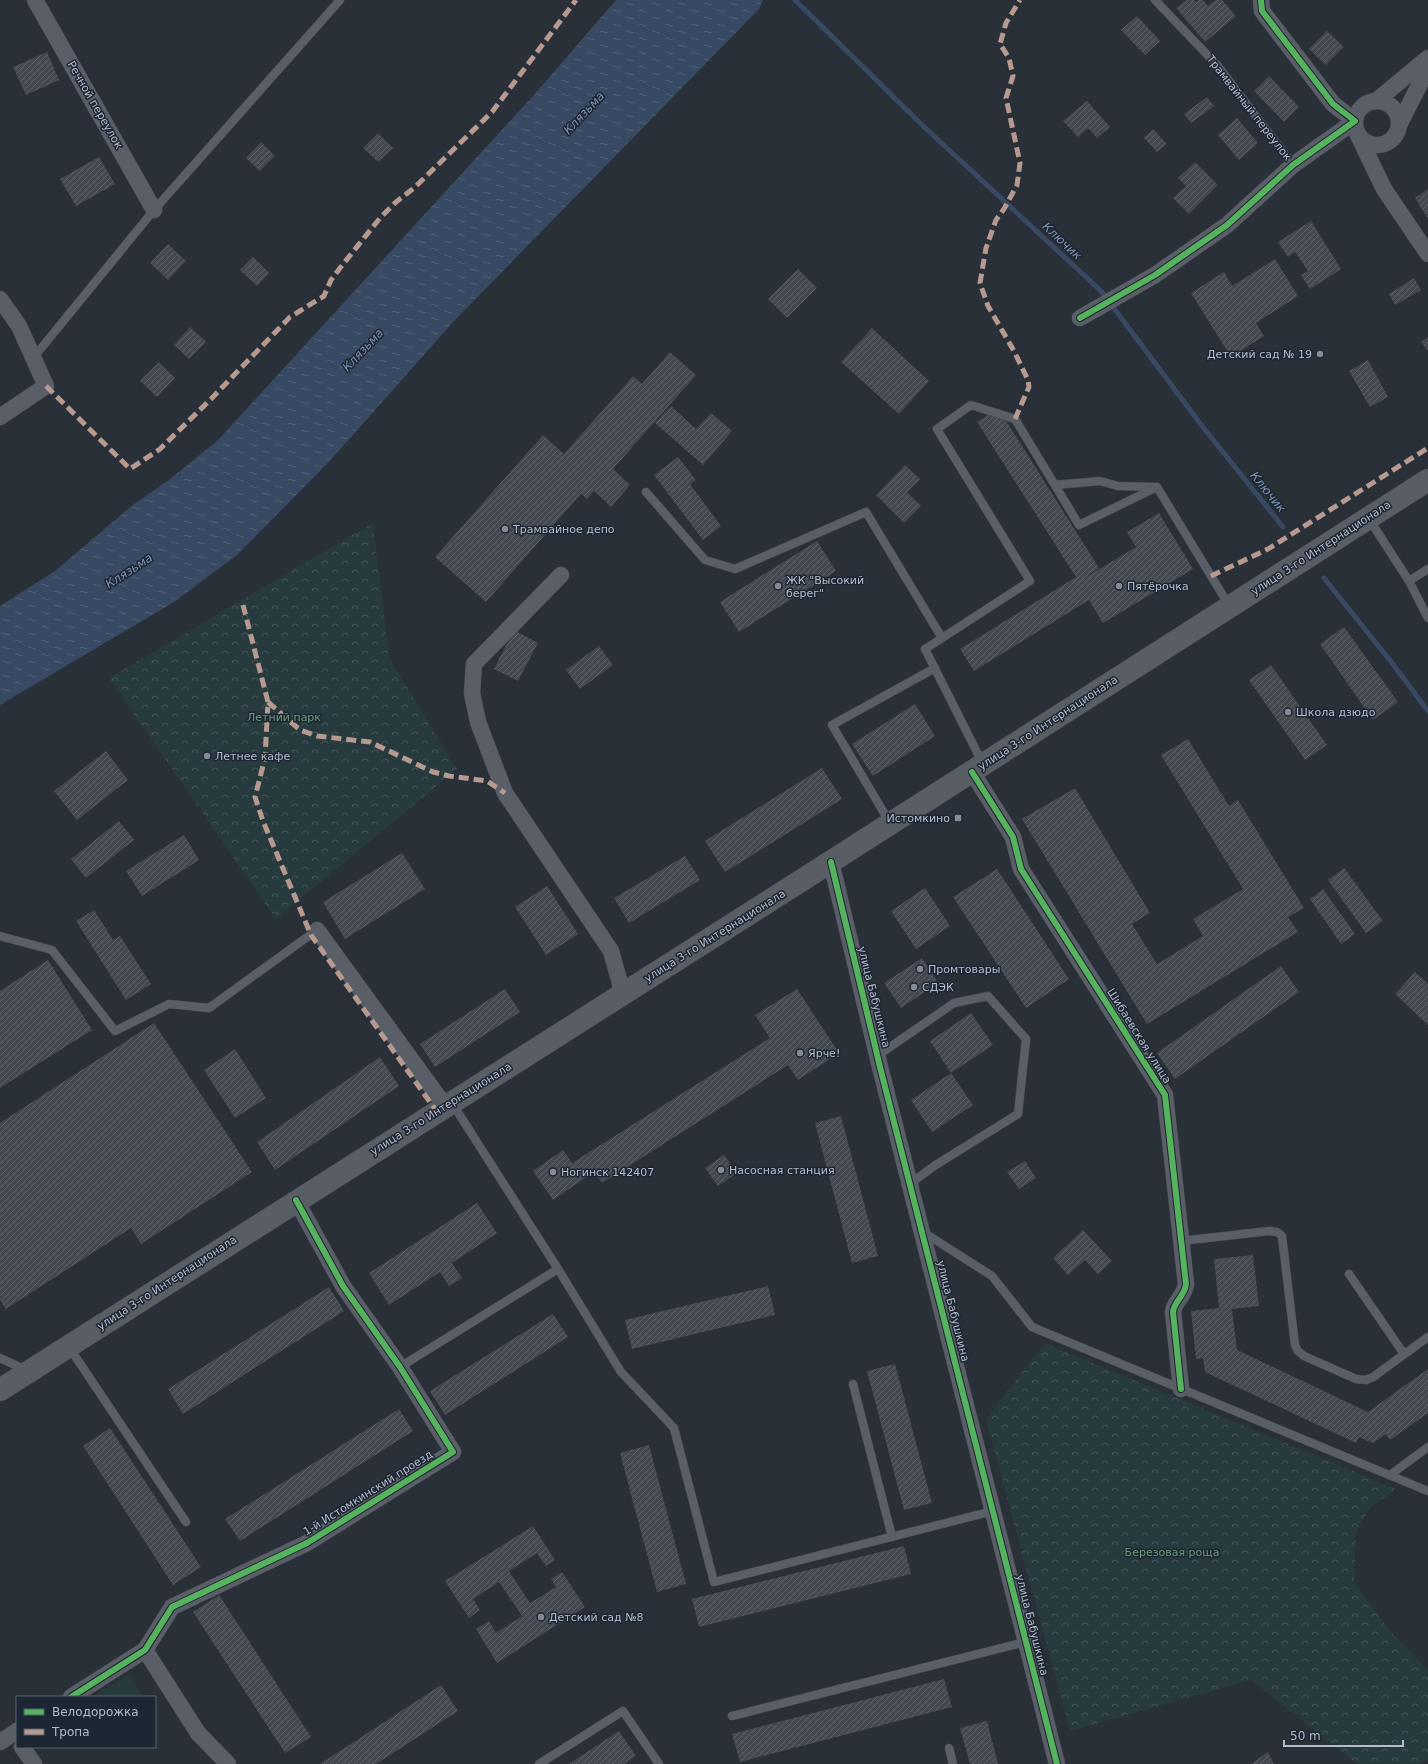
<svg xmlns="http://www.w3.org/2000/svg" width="1428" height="1764" font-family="'DejaVu Sans',sans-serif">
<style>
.grass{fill:#273a3e}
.park{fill:url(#park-crowns)}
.water{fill:url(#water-ripples)}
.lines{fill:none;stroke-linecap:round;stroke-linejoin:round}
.stream{stroke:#384963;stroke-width:5}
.building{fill:url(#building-hatch)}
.service-casing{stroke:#484c53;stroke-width:9}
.minor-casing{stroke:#484c53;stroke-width:17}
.secondary-casing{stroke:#484c53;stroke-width:23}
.service{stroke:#5a5e66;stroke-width:8}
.minor{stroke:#5a5e66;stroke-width:16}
.secondary{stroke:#595d64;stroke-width:22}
.quiet{stroke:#b69a8f;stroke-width:5;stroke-dasharray:10 5;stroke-linecap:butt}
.cycleway-casing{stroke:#1d2633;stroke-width:8}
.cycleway{stroke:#56b35d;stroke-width:6}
.poi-dot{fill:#848b96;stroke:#1d2633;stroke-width:1.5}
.labels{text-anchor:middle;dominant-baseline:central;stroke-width:3;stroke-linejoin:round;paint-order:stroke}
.street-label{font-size:11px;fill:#b4bcc9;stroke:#1d2633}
.poi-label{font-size:11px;fill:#b4bcc9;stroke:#1d2633;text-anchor:start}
.park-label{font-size:11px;fill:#6b9a76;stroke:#1d2633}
.water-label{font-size:12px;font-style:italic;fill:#7c92b1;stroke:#1d2633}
</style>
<defs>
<pattern id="park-crowns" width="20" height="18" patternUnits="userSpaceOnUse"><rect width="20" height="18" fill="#273a3e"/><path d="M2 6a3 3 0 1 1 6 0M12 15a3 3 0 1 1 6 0" fill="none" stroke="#445559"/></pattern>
<pattern id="water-ripples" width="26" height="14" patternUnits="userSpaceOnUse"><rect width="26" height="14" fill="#384963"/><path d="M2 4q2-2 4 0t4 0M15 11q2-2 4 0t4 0" fill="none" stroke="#526178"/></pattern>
<pattern id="building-hatch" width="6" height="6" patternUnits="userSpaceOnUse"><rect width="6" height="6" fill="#444950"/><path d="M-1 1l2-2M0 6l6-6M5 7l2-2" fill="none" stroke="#5d6168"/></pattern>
</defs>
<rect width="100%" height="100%" fill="#2a3038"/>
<!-- grass -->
<path class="grass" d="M129,1674L143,1697H92Z"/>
<!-- park -->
<g class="park">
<path d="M373,523L389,658L457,769L276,919L109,678Z"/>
<path d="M1045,1343L1396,1489L1371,1507L1356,1532L1354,1582L1390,1631L1428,1670V1760L1420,1764H1357L1251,1680L1070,1731L986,1419Z"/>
</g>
<!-- water -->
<path class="water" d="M616,0H763L759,9L454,321L328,463L237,555L174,602L0,705V606L55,571L134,504L169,480L218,440L533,96Z"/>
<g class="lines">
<!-- stream -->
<g class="stream">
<path d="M795,0L920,123L1101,291L1199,422L1283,527"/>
<path d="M1324,578L1392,663L1428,711"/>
</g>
</g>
<!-- building -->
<g class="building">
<path d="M1186,0H1194L1196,2L1199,0H1203L1208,6L1216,0H1222L1236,16L1205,42L1176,8Z"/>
<path d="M1137,16L1160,41L1145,55L1121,30Z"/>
<path d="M1327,31L1344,47L1326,65L1309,49Z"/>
<path d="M47,52L59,80L26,95L13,67Z"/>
<path d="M1269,76L1299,107L1284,122L1254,91Z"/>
<path d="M1207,97L1214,106L1191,123L1184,114Z"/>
<path d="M1087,101L1110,127L1097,138L1088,128L1078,137L1063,121Z"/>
<path d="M1237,118L1258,143L1239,160L1218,135Z"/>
<path d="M1153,129L1167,144L1157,152L1144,138Z"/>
<path d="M378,133L393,148L378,162L363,148Z"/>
<path d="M261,142L275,156L260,171L246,158Z"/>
<path d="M99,157L115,184L76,206L60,179Z"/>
<path d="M1195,162L1218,185L1189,214L1173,198L1186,186L1178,178Z"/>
<path d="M1428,189V219L1415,198Z"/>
<path d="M1311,221L1341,269L1310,289L1301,275L1308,271L1295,252L1288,257L1278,242Z"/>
<path d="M168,244L186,261L168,280L150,263Z"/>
<path d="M253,257L269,273L257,286L240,270Z"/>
<path d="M1275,259L1298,296L1256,323L1264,336L1231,357L1191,293L1224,272L1232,286Z"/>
<path d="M798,269L817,288L787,318L768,299Z"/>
<path d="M1414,278L1421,290L1395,305L1389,294Z"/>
<path d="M190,327L206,342L189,359L174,345Z"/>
<path d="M872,328L929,381L899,414L841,362Z"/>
<path d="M1428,337V351L1421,342Z"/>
<path d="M670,352L696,375L613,469L630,485L611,507L594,491L587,499L581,494L486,602L435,557L543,435L564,454L633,376L642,384Z"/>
<path d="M1368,360L1388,397L1370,407L1349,371Z"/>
<path d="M159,362L175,378L157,397L140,381Z"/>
<path d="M671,406L696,429L711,413L732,431L703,465L655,423Z"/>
<path d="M998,408L1099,568L1083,579L1136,547L1127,532L1159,513L1193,569L1103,623L1089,600L974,671L960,649L1076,577L977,422Z"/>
<path d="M678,457L696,480L690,484L721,526L703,540L654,475Z"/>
<path d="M905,465L920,479L907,492L921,506L904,523L876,495Z"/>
<path d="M817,541L836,571L739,632L720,602Z"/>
<path d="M1344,627L1398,702L1373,720L1320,644Z"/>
<path d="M514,630L538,643L518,681L494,669Z"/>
<path d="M599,646L613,665L580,689L566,670Z"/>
<path d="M1271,665L1327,745L1305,760L1249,680Z"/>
<path d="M915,704L935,736L873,776L852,744Z"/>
<path d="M1188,739L1229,806L1238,800L1304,908L1288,917L1298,932L1147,1024L1022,819L1075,788L1150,913L1132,924L1157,964L1203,936L1193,919L1243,889L1161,755Z"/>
<path d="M106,751L128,780L77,820L54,791Z"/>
<path d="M822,768L842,799L725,872L705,841Z"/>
<path d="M119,821L134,840L86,878L71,859Z"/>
<path d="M184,835L199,860L142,896L126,871Z"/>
<path d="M402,853L425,889L345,939L323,902Z"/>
<path d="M685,856L700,880L629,923L614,898Z"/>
<path d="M1344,868L1383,921L1366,933L1328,880Z"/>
<path d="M997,869L1069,979L1026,1008L953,897Z"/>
<path d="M547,886L578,934L546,955L515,907Z"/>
<path d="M925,888L950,926L916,949L891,911Z"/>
<path d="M1323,889L1355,934L1341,944L1310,899Z"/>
<path d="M94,910L113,940L120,936L151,984L126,1000L76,921Z"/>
<path d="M922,958L938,983L901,1008L884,983Z"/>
<path d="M48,960L92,1030L0,1088V991Z"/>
<path d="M1281,966L1299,992L1175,1079L1157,1053Z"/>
<path d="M1415,972L1428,984V1025L1395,994Z"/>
<path d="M505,989L520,1012L435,1067L420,1044Z"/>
<path d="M797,989L839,1053L798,1080L788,1065L602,1183L594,1172L553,1200L533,1171L563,1150L572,1163L770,1038L755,1015Z"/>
<path d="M971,1013L993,1045L951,1073L930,1041Z"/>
<path d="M154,1023L252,1172L141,1244L131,1228L6,1309L0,1300V1123Z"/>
<path d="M235,1049L266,1098L235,1118L204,1070Z"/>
<path d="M380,1057L399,1086L275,1170L257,1142Z"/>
<path d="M951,1073L973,1105L932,1132L911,1100Z"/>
<path d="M841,1116L878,1256L852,1263L815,1123Z"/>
<path d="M724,1155L737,1173L718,1186L705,1168Z"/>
<path d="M1025,1161L1036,1178L1019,1189L1007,1172Z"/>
<path d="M477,1203L497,1233L452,1263L462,1278L449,1286L440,1272L389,1305L369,1273Z"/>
<path d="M1083,1230L1112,1261L1098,1274L1085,1260L1068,1275L1053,1258Z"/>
<path d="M1253,1255L1259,1306L1232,1309L1237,1350L1368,1412L1428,1369V1413L1390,1440L1386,1434L1373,1443L1359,1437L1356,1443L1205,1372L1203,1358L1196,1359L1191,1311L1219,1308L1214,1259Z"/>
<path d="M768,1286L775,1315L632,1349L625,1320Z"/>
<path d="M329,1287L344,1311L183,1414L168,1389Z"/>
<path d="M553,1314L568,1337L445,1415L430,1391Z"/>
<path d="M895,1364L932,1503L904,1510L867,1371Z"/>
<path d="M399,1409L413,1431L240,1541L225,1519Z"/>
<path d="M110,1428L201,1567L173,1585L83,1446Z"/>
<path d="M649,1445L686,1584L657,1592L620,1453Z"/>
<path d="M533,1526L555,1560L546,1566L537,1553L509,1571L530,1603L556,1587L551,1579L562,1572L585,1607L497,1663L476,1629L489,1621L496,1633L522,1616L499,1582L473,1599L480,1610L469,1618L445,1581Z"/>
<path d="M904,1546L911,1574L699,1627L692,1599Z"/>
<path d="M219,1595L311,1737L285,1753L193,1612Z"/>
<path d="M944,1679L952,1707L740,1762L732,1734Z"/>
<path d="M441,1685L458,1711L376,1764H320Z"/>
<path d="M987,1721L998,1764H970L960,1728Z"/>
<path d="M619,1731L636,1756L624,1764H569Z"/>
<path d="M1268,1752L1274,1764H1251Z"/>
</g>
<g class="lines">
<defs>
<g id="service">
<path d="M1155,0L1217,65L1293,165"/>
<path d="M34,357L154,210L340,0"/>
<path d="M1055,485L1100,481L1118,486L1155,487"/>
<path d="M646,492L705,560L735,569L866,512L942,638"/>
<path d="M1369,519L1409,581L1428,618"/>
<path d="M1409,581L1428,569"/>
<path d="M983,764L925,649L1030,581L937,429L971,405L1015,419L1079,525L1157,487L1230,607"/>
<path d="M890,823L832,725L935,668"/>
<path d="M0,936L52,950L115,1031L169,1004L209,1008L317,930"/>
<path d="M877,1056L954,1003L988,996L1026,1039L1018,1114L934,1166L911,1183"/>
<path d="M923,1232L992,1276L1032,1327L1428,1491"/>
<path d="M1181,1241L1269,1231L1277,1232L1282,1236L1295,1345L1298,1351L1304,1356L1356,1379L1366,1380L1373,1377L1428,1337"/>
<path d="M558,1269L621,1372L674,1428L714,1582L993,1511"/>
<path d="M1349,1274L1404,1354"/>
<path d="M69,1347L186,1522"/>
<path d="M0,1358L26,1370"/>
<path d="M400,1367L558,1269L452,1103"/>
<path d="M853,1384L892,1537"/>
<path d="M1390,1475L1428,1447"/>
<path d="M732,1716L1025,1642"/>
<path d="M949,1748L953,1764"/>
<path d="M539,1764L623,1711L659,1764"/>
</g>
<g id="minor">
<path d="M35,0L154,210"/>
<path d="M1376,101L1428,58"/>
<circle cx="1377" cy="123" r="22"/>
<path d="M1399,125L1428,68"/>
<path d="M1358,135L1384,189L1428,254"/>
<path d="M0,299L19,326L46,386L0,417"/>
<path d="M1080,318L1155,275L1227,225L1293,165L1355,121L1333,104L1262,11L1261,0"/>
<path d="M561,575L474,664L472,693L478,722L505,793L611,951L623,994"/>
<path d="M972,772L1013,837L1021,869L1165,1095L1186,1284C1185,1296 1174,1301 1173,1312L1181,1389"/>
<path d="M831,862L880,1067L1057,1764"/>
<path d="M317,930L445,1106"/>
<path d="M145,1650L198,1733L228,1764"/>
<path d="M71,1697L145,1650L172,1607L307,1543L453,1452L400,1367L343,1286L296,1200"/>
<path d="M0,1742L17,1731"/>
<path d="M22,1747L34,1764"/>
</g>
<path id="secondary" d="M0,1390L799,882L1428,480"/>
</defs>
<!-- service casing -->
<use href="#service" class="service-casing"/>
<!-- minor casing -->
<use href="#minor" class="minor-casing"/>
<!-- secondary casing -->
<use href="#secondary" class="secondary-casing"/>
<!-- service -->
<use href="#service" class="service"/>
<!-- minor -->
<use href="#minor" class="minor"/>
<!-- secondary -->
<use href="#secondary" class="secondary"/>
<!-- quiet -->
<g class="quiet">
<path d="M46,386L130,469L160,449L211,399L290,317L324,296L331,280L340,268L380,218L396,202L414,188L492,112L576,0"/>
<path d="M1015,419L1029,387L1028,380L1014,351L988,306L980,283L986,248L996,220L1004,209L1017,185L1020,163L1006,98L1013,76L1009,58L1000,44L1006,23L1020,0"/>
<path d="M1211,576L1268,549L1428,448"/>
<path d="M243,605L268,702L265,758L255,797L263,821L311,935L437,1112"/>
<path d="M268,702L300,730L317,736L370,742L433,772L449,776L487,781L505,793"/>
</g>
<defs>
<g id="cycleway">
<path d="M1080,318L1155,275L1227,225L1293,165L1355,121L1333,104L1262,11L1261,0"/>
<path d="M972,772L1013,837L1021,869L1165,1095L1186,1284C1185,1296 1174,1301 1173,1312L1181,1389"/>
<path d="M831,862L880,1067L1057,1764"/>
<path d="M71,1697L145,1650L172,1607L307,1543L453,1452L400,1367L343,1286L296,1200"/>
</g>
</defs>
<!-- cycleway casing -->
<use href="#cycleway" class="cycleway-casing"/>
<!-- cycleway -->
<use href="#cycleway" class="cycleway"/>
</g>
<!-- markers -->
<g class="poi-dot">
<circle cx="1320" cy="354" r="4"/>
<circle cx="505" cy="529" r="4"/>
<circle cx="778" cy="586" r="4"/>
<circle cx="1119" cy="586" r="4"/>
<circle cx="1288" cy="712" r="4"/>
<circle cx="207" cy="756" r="4"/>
<rect x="954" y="814" width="8" height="8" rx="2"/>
<circle cx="920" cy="969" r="4"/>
<circle cx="914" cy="987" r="4"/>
<circle cx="800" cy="1053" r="4"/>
<circle cx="721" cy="1170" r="4"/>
<circle cx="553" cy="1172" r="4"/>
<circle cx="541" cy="1617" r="4"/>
</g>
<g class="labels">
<!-- street labels -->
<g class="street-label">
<text transform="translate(95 105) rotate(60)">Речной переулок</text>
<text transform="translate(1249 108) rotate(52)">Трамвайный переулок</text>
<text transform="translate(1321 548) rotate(-33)">улица 3-го Интернационала</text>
<text transform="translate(1048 723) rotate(-33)">улица 3-го Интернационала</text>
<text transform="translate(715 936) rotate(-32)">улица 3-го Интернационала</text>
<text transform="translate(874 997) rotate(76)">улица Бабушкина</text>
<text transform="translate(1139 1036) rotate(58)">Шибаевская улица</text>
<text transform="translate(441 1109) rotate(-32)">улица 3-го Интернационала</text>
<text transform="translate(167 1283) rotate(-33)">улица 3-го Интернационала</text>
<text transform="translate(953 1311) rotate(76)">улица Бабушкина</text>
<text transform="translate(368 1493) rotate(-32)">1-й Истомкинский проезд</text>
<text transform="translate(1032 1625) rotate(76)">улица Бабушкина</text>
</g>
<!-- poi labels -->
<g class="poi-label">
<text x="1312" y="354" text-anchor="end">Детский сад № 19</text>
<text x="513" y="529">Трамвайное депо</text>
<text x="786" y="580">ЖК "Высокий<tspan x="786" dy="13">берег"</tspan></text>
<text x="1127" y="586">Пятёрочка</text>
<text x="1296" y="712">Школа дзюдо</text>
<text x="215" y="756">Летнее кафе</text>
<text x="950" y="818" text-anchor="end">Истомкино</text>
<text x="928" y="969">Промтовары</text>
<text x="922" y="987">СДЭК</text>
<text x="808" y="1053">Ярче!</text>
<text x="729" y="1170">Насосная станция</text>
<text x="561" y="1172">Ногинск 142407</text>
<text x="549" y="1617">Детский сад №8</text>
</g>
<!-- park labels -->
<g class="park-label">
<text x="284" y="717">Летний парк</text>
<text x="1172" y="1552">Березовая роща</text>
</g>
<!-- water labels -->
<g class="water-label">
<text transform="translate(584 113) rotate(-47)">Клязьма</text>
<text transform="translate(1062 241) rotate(43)">Ключик</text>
<text transform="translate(363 350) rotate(-47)">Клязьма</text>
<text transform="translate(1268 492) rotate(51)">Ключик</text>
<text transform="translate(129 571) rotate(-33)">Клязьма</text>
</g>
</g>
<!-- legend -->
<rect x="16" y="1696" width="140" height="52" fill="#1d2633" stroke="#59626f"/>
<rect x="24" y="1709" width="20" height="6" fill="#56b35d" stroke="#59626f"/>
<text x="52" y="1716" font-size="12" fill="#b4bcc9">Велодорожка</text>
<rect x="24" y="1729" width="20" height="6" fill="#b69a8f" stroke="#59626f"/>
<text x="52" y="1736" font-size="12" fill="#b4bcc9">Тропа</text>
<!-- scale -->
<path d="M1284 1740v6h119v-6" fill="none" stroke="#b4bcc9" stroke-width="2"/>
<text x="1290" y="1740" font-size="12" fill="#b4bcc9" stroke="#1d2633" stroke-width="3" paint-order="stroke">50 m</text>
</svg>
